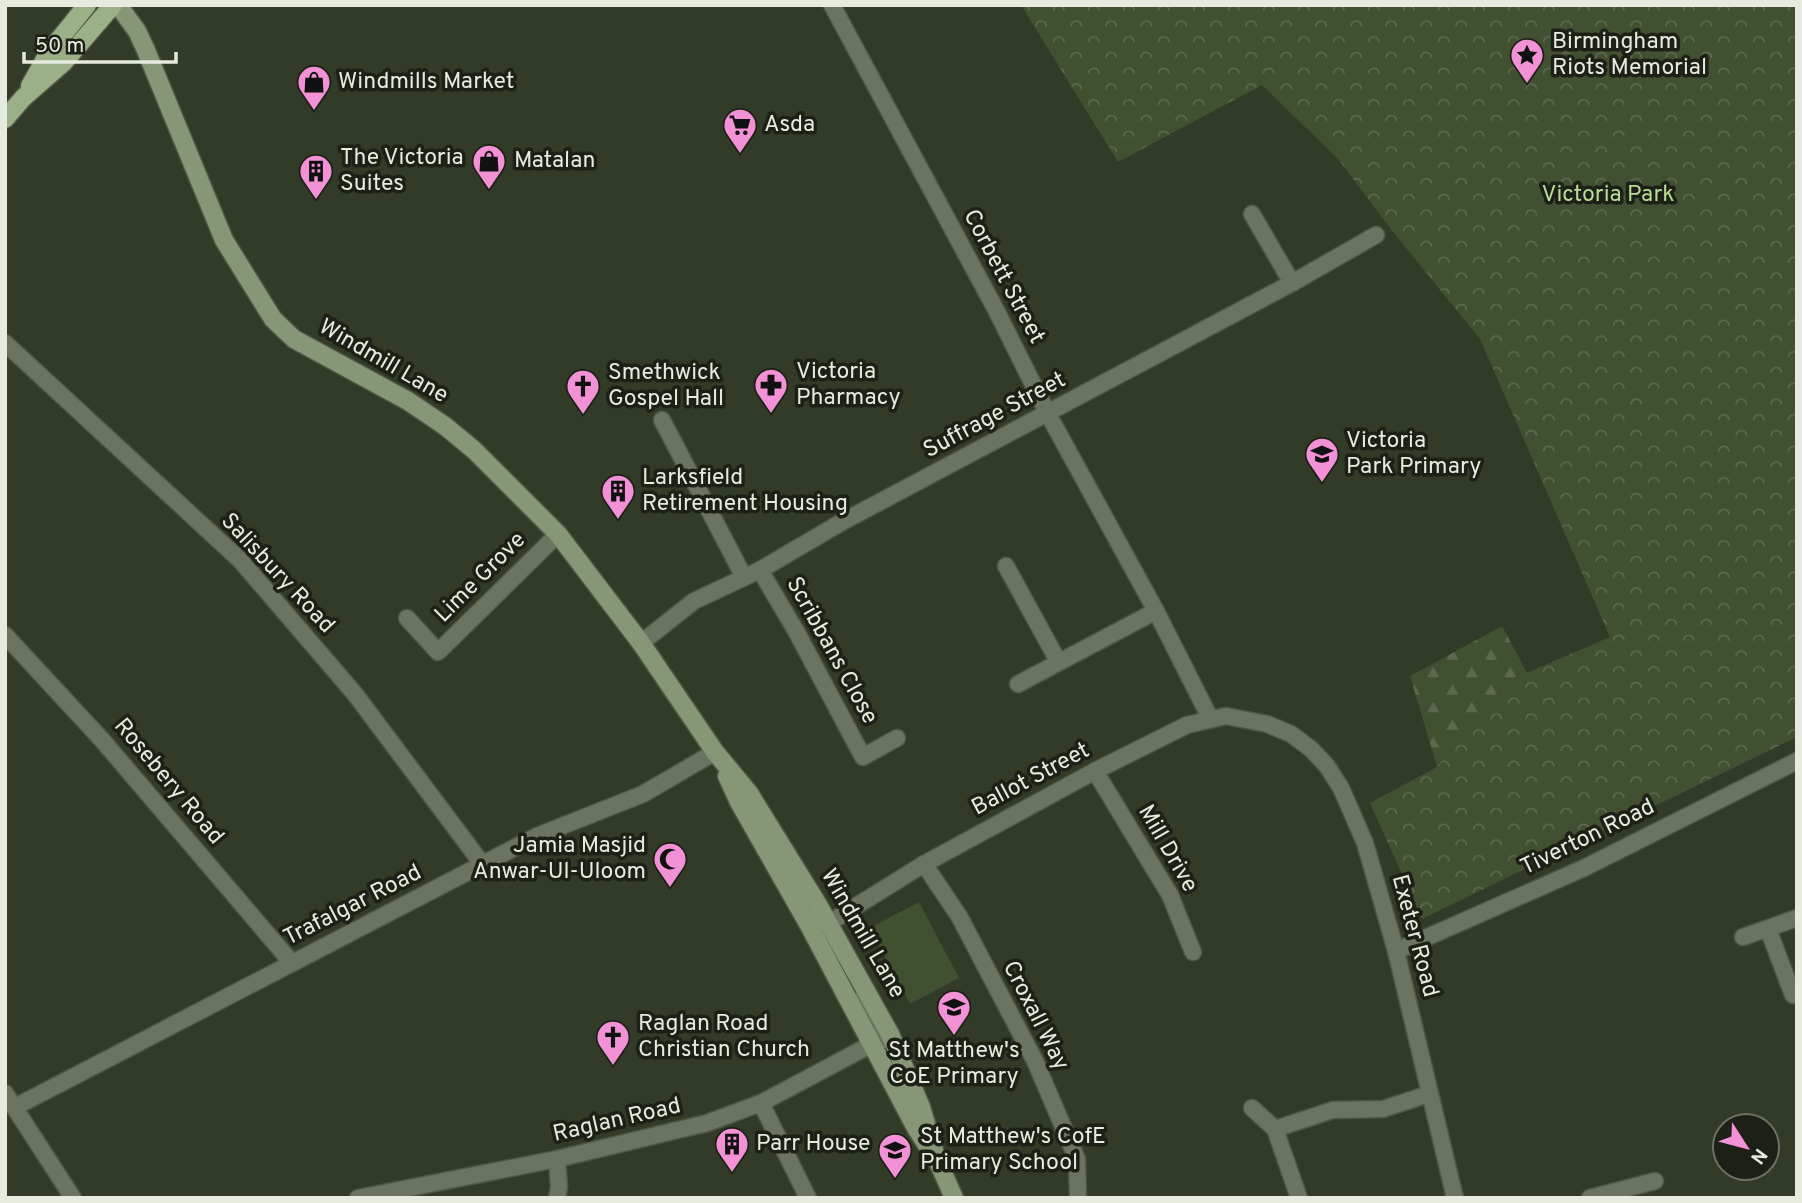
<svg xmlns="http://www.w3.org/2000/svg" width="1802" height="1203" font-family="Overpass,sans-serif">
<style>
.forest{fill:url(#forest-firs)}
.park{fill:url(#park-crowns)}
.garden{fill:#415030}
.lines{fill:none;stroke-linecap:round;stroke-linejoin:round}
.minor-casing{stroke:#4e5744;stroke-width:19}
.secondary-casing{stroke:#4e5744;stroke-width:21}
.primary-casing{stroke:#4e5744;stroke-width:21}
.minor{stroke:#6a7460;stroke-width:16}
.secondary{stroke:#869676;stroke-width:18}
.primary{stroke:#9cb087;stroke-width:18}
.labels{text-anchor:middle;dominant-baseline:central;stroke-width:7;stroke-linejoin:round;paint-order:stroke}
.poi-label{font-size:23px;fill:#e5ebdf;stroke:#1c2017;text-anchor:start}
.park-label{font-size:23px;fill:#b9db94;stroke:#1c2017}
.street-label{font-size:23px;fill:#e5ebdf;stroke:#1c2017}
</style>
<defs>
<pattern id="forest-firs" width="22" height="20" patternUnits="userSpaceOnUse" patternTransform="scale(1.75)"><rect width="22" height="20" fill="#415030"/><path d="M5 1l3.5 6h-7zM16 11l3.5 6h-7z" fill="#5c694e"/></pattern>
<pattern id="park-crowns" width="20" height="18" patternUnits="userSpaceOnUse" patternTransform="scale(1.75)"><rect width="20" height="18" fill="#415030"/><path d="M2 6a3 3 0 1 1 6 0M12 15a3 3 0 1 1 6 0" fill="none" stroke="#5c694e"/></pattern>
</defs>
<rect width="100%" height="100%" fill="#313b27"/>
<!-- forest -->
<path class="forest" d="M1502,626L1527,673L1508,681L1437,767L1410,676Z"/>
<!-- park -->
<path class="park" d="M1021,5H1797V737L1422,919L1370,803L1437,767L1508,681L1610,637L1480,339L1390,228L1338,159L1262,85L1118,162Z"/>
<!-- garden -->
<path class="garden" d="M919,902L959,978L910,1004L870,928Z"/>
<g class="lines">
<defs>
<g id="minor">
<path d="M832,5L995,308L1048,414L1156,611L1210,718"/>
<path d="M1252,214L1292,283"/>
<path d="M5,343L240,560L355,694L483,865"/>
<path d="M662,420L744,577"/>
<path d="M1006,566L1058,661"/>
<path d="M760,570L796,631L863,757L897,738"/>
<path d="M407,618L438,652L558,534"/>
<path d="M5,635L103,741L292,963"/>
<path d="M641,643L694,601L760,570L842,522L1292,283L1376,235"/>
<path d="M1018,684L1156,611"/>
<path d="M1095,771L1170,895L1193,952"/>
<path d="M924,864L959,916L1035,1061L1077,1159L1078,1198"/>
<path d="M806,920L829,923L924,864L1095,771L1187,725L1226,716L1267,724L1291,734L1311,749L1327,766L1341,788L1365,843L1396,951L1455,1198"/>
<path d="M1768,929L1793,995"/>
<path d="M1743,937L1797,918"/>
<path d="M1396,951L1584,868L1797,761"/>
<path d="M864,994L863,1004L880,1035L872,1044"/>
<path d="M5,1093L73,1198"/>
<path d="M761,1103L808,1198"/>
<path d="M15,1107L537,836L643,794L715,752"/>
<path d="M1252,1108L1275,1129L1299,1198"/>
<path d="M1275,1129L1333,1110L1383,1109L1429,1094"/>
<path d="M358,1198L557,1159L707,1123L761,1103L872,1044L891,1037"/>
<path d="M557,1198L559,1187L557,1159"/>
<path d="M1590,1198L1655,1181"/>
</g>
<g id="secondary">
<path d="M118,5L137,31L145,48L224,240L273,319L294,339L408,401L445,426L474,450L558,534L641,643L715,752L749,793L817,903L890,1034L921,1107L936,1157L954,1198"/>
<path d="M727,776L739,802L810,927L916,1128L927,1145"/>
</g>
<g id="primary">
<path d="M30,86L49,52L87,5"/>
<path d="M5,119L23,98L63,63L113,5"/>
</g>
</defs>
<!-- minor casing -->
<use href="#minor" class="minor-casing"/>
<!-- secondary casing -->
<use href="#secondary" class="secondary-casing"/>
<!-- primary casing -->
<use href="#primary" class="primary-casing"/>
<!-- minor -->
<use href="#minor" class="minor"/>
<!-- secondary -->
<use href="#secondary" class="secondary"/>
<!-- primary -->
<use href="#primary" class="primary"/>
</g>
<!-- icons -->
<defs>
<symbol id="sight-pin" viewBox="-11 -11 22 30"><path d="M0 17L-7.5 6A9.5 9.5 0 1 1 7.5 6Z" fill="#f391d6" stroke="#1c2017"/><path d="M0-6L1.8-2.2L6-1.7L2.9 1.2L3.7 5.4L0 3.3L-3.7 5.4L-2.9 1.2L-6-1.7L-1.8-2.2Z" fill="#111"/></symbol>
<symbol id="shop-pin" viewBox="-11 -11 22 30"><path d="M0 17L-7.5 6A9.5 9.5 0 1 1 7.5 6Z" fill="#f391d6" stroke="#1c2017"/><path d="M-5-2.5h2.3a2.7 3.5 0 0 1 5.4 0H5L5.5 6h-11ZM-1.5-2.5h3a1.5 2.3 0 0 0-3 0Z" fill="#111"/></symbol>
<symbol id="supermarket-pin" viewBox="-11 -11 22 30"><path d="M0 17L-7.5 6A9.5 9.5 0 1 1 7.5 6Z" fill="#f391d6" stroke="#1c2017"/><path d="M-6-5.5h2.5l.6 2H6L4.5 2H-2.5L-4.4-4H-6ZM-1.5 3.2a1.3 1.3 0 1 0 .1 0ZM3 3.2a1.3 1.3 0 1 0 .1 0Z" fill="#111"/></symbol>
<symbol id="building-pin" viewBox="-11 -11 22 30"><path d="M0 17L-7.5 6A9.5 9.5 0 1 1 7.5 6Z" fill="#f391d6" stroke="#1c2017"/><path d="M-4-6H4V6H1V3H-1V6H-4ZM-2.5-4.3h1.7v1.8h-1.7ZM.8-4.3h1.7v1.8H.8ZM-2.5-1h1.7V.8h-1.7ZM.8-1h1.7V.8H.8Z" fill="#111"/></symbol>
<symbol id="pharmacy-pin" viewBox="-11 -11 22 30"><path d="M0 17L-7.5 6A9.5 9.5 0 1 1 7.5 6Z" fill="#f391d6" stroke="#1c2017"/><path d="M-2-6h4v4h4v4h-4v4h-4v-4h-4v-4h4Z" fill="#111"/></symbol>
<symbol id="church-pin" viewBox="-11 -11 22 30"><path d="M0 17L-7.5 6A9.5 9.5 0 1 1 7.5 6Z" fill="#f391d6" stroke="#1c2017"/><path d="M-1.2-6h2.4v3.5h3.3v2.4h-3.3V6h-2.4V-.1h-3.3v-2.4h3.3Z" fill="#111"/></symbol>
<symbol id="school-pin" viewBox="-11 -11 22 30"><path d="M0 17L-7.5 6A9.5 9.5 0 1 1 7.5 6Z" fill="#f391d6" stroke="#1c2017"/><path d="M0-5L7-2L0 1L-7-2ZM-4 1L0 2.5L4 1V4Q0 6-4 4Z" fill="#111"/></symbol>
<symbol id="mosque-pin" viewBox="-11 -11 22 30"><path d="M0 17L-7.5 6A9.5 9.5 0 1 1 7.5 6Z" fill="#f391d6" stroke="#1c2017"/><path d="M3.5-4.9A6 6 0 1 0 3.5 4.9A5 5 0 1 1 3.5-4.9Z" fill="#111"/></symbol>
</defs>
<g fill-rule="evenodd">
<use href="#sight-pin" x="1508" y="36" width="38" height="52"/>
<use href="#shop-pin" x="295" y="63" width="38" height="52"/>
<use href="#supermarket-pin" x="721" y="106" width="38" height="52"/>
<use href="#shop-pin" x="470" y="142" width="38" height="52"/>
<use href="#building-pin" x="297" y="152" width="38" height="52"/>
<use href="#pharmacy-pin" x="752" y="366" width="38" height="52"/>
<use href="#church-pin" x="564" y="367" width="38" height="52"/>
<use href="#school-pin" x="1303" y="435" width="38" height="52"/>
<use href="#building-pin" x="599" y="472" width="38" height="52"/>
<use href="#mosque-pin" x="651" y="840" width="38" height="52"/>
<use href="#school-pin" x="935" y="988" width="38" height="52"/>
<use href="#church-pin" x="594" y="1018" width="38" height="52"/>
<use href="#building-pin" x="713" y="1125" width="38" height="52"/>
<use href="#school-pin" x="876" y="1131" width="38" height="52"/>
</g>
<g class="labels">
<!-- poi labels -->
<g class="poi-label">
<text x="1552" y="42">Birmingham<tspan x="1552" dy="26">Riots Memorial</tspan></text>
<text x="338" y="82">Windmills Market</text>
<text x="764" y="125">Asda</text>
<text x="340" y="158">The Victoria<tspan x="340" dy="26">Suites</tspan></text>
<text x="514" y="161">Matalan</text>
<text x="796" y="372">Victoria<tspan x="796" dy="26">Pharmacy</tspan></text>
<text x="608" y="373">Smethwick<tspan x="608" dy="26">Gospel Hall</tspan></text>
<text x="1346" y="441">Victoria<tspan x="1346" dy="26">Park Primary</tspan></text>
<text x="642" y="478">Larksfield<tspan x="642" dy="26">Retirement Housing</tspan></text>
<text x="646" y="846" text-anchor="end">Jamia Masjid<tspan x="646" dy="26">Anwar-Ul-Uloom</tspan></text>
<text x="638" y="1024">Raglan Road<tspan x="638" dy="26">Christian Church</tspan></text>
<text x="954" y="1051" text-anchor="middle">St Matthew's<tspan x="954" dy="26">CoE Primary</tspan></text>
<text x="920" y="1137">St Matthew's CofE<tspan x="920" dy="26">Primary School</tspan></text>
<text x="756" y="1144">Parr House</text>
</g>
<!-- park labels -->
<g class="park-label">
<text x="1608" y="195">Victoria Park</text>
</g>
<!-- street labels -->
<g class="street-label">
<text transform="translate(1003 277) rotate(62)">Corbett Street</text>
<text transform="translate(383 362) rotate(30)">Windmill Lane</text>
<text transform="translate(995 416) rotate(-28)">Suffrage Street</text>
<text transform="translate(277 574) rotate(47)">Salisbury Road</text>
<text transform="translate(481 578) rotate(-45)">Lime Grove</text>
<text transform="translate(831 651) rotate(61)">Scribbans Close</text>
<text transform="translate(1031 780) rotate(-28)">Ballot Street</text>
<text transform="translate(168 782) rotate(50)">Rosebery Road</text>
<text transform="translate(1588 838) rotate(-26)">Tiverton Road</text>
<text transform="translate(1167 849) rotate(60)">Mill Drive</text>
<text transform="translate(353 906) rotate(-27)">Trafalgar Road</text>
<text transform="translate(862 934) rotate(60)">Windmill Lane</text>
<text transform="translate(1414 936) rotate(75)">Exeter Road</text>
<text transform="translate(1035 1016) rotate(63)">Croxall Way</text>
<text transform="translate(617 1121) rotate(-13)">Raglan Road</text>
</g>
</g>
<!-- border -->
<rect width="1802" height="1203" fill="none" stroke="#e5ebdf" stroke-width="14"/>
<!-- north arrow -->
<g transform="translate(1746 1147) rotate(126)"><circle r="33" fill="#1c2017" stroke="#6c7167" stroke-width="2"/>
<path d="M0-5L12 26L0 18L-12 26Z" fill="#f391d6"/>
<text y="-10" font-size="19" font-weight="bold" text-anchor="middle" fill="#e5ebdf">N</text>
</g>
<!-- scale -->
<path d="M24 52v10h152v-10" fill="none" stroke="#e5ebdf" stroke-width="3.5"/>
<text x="35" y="52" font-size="21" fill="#e5ebdf" stroke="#1c2017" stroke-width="5" paint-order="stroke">50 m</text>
</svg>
